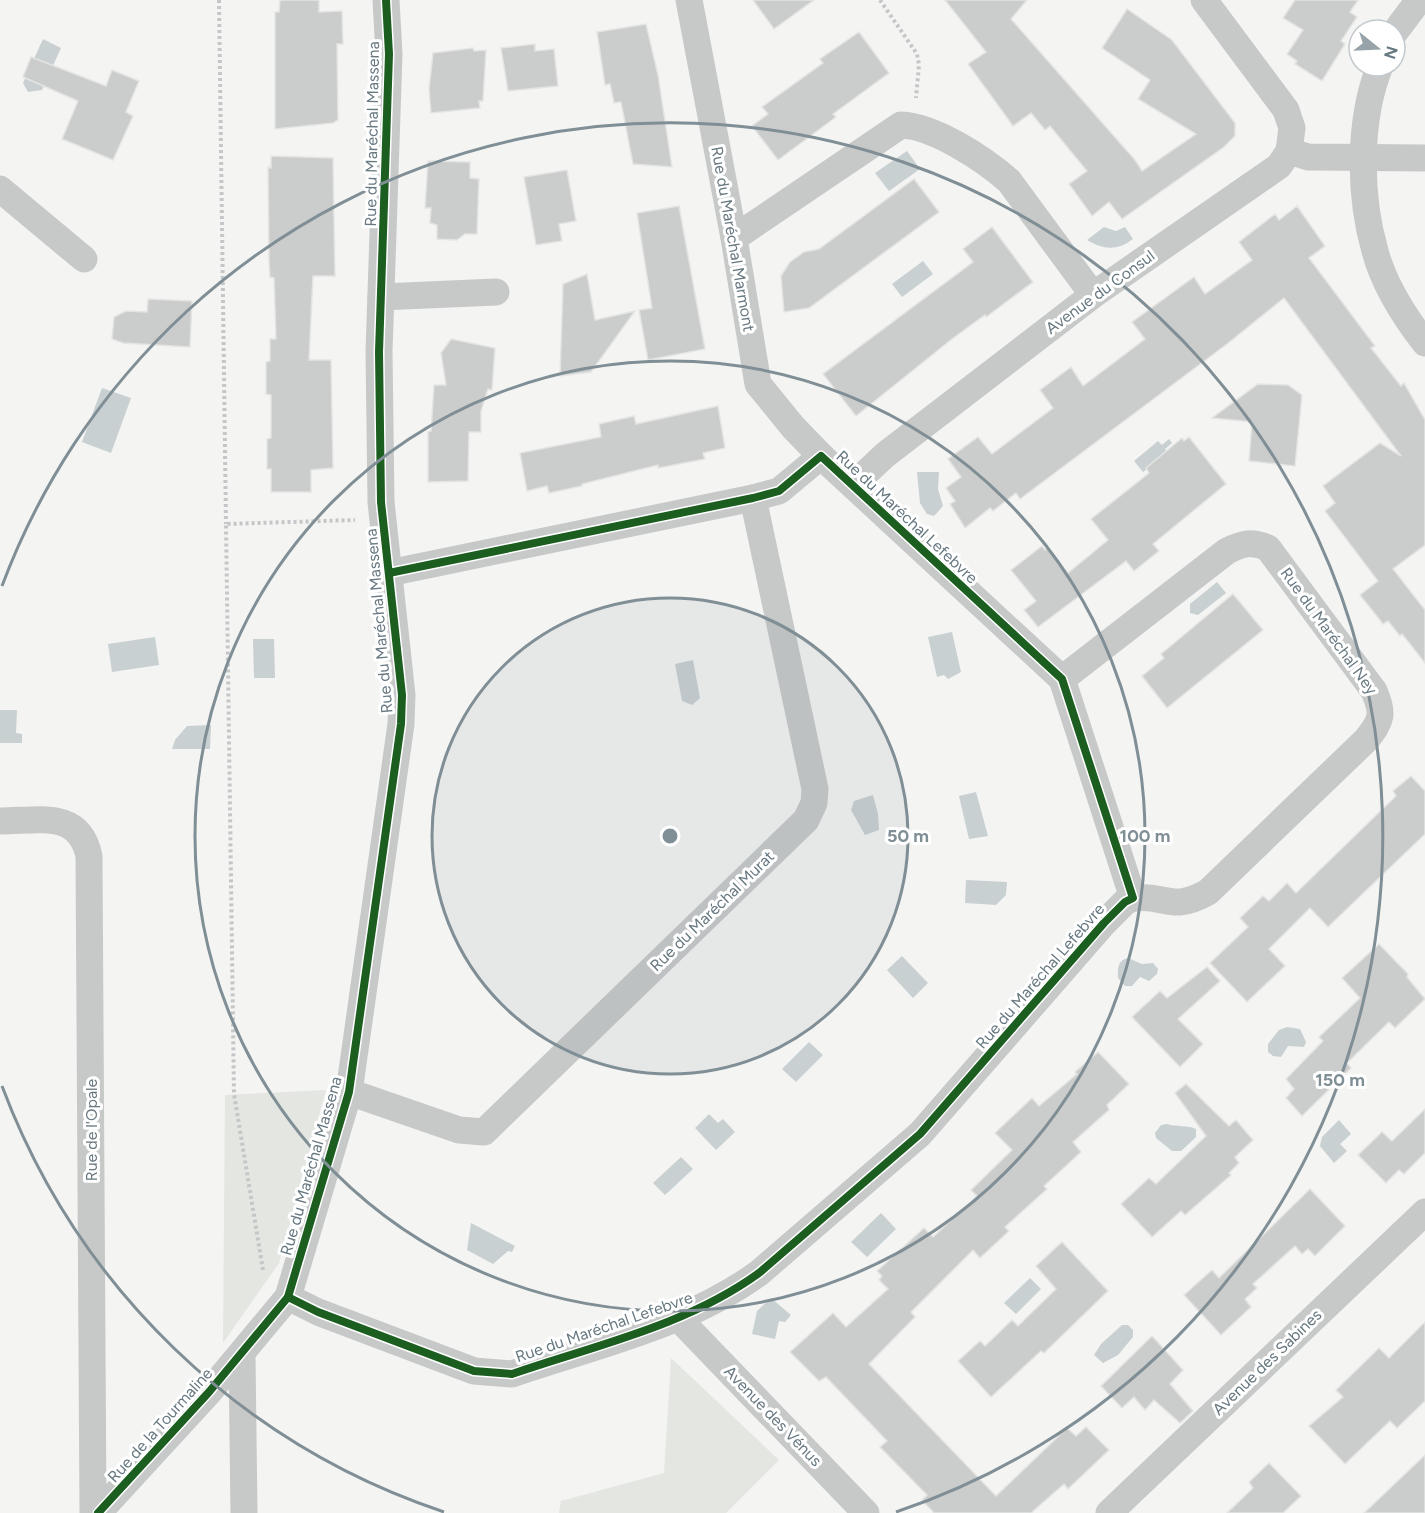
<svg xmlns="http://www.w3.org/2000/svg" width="1425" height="1513" font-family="Figtree,sans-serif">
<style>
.green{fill:#e3e6e1}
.water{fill:#c8d0d2}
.building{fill:#cbcccc;stroke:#e4e4e3;stroke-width:1.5}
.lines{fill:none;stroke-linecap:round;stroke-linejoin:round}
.path{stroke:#c5c6c7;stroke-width:4;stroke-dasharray:3 3;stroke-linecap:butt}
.street{stroke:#c7c9c9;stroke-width:27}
.cycleway-casing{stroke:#fff;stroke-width:11}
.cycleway{stroke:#1b5e20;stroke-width:8}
.ring{fill:none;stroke:#808e95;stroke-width:3}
.labels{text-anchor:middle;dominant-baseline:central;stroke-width:6;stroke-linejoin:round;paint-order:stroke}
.street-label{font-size:16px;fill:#677881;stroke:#fff}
.centre{fill:#808e95;stroke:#fff;stroke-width:3}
.ring-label{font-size:18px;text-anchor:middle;font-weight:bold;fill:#808e95;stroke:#fff;stroke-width:6;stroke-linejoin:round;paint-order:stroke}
</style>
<rect width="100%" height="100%" fill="#f4f4f3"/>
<!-- green -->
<g class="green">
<path d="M326,1090L279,1263L223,1343L225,1095Z"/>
<path d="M671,1358L779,1460L726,1513H559L561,1501L664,1473Z"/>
</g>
<!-- water -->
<g class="water">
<path d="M43,39L61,48L42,90L28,92L23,83Z"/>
<path d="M907,151L920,169L889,191L875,173Z"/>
<path d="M1104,227L1116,231L1125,227L1133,239C1117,251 1104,250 1087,240Z"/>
<path d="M923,261L933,274L902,297L892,284Z"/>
<path d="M102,388L131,398L111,453L82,442Z"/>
<path d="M1169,439L1172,443L1165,449L1168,453L1143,472L1134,461L1158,441L1162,445Z"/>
<path d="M917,472H939L938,489L943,506L934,516L927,514L920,503Z"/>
<path d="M1217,582L1226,593L1198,615L1190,613V604Z"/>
<path d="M952,632L961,672L948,679L944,675L937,677L928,637Z"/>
<path d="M155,637L159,665L112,672L108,644Z"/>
<path d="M253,639H274L275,678H254Z"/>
<path d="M693,660L700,698L692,705L682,701L675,664Z"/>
<path d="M0,710H17L16,733L22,734V743H0Z"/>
<path d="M211,725L210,749H172L175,740L187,726Z"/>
<path d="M976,792L988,836L969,839L959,796Z"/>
<path d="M873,795L878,814L879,830L865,835L851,810L854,801Z"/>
<path d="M966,880L1007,882L1006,895L996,905L965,903Z"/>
<path d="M902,956L928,983L913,998L887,970Z"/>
<path d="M1128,958L1142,964L1153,963L1158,969L1157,974L1149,981L1140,977L1132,986H1125L1118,978C1118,968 1117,961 1128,958Z"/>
<path d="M1287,1027L1300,1029L1306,1042L1304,1047L1288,1046L1281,1057L1273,1056L1268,1052V1044L1279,1030Z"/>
<path d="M809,1042L823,1055L796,1082L782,1069Z"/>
<path d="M709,1114L718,1123L723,1119L735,1132L716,1150L695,1128Z"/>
<path d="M1339,1120L1351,1134L1340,1144L1347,1151L1334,1163L1320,1146L1322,1137Z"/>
<path d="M1167,1124C1176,1127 1189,1125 1196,1129V1137L1181,1151H1172L1156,1138L1155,1133L1161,1125Z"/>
<path d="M681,1157L693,1169L665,1195L653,1183Z"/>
<path d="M881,1213L896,1229L867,1257L851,1242Z"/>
<path d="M471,1223L515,1246L512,1252L508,1251L493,1264L467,1250Z"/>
<path d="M1030,1278L1041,1289L1016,1314L1004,1303Z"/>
<path d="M771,1298L791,1315L785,1322L779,1321L775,1339L752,1334L757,1311Z"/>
<path d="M1122,1325H1128L1133,1330V1337L1118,1355L1103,1363L1094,1355L1101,1344Z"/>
</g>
<!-- building -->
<g class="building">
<path d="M280,0H319V12L342,11L343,44H337L338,120L333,123L275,129V12H279Z"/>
<path d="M753,0H814L774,29Z"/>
<path d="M945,0H1027L1011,19L1135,160L1142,171L1196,134L1138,99L1150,80L1102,48L1127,9L1172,40L1235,123V136L1224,147L1122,219L1109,202L1092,216L1069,184L1087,171L1050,126L1045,130L1031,113L1013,126L968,64L986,52Z"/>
<path d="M1295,0H1358L1350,12L1357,17L1341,41L1345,44L1322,81L1295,64L1297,61L1287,54L1303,30L1283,18Z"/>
<path d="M646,24L658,75L672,167L633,164L621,102L614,103L610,84L605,85L597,32Z"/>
<path d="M859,32L889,73L833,114L836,117L778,160L752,126L768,114L762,107L823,63L820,59Z"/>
<path d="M535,44V51L554,49L558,86L508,91L501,48Z"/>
<path d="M473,48L474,51L486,50L483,101H479L480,108L431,113L429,89L433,53Z"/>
<path d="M31,57L106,86L112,70L139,81L126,112L133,116L113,160L62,139L78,101L23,77Z"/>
<path d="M271,156L333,158L335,276H313L309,360H331L333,468L311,470V492H271V469H267V439L271,438V395L266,394V362L270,361V339H276L274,278L270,277L269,261L268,167L271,168Z"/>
<path d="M428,161L470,162V178L479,179L477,234H465L457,240L437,239V225L430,223L431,208H425Z"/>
<path d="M567,170L576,221L559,224L562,241L536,245L524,177Z"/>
<path d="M914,179L939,212L809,308L784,312L781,276L790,262L804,252L819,249Z"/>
<path d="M679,206L705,349L648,360L639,310L652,308L637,213Z"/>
<path d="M1297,206L1325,246L1309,258L1375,346L1371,348L1401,386L1404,383L1425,420V545L1393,569L1425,610V663L1402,634L1400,636L1388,621L1383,624L1360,595L1378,581L1325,511L1335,503L1323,486L1380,443L1401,456L1284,298L1227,344L1020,499L1016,493L993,511L990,508L965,528L950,504L955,501L946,488L961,477L948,459L978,437L992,454L1053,408L1040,390L1071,367L1083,386L1145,339L1132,322L1194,277L1205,294L1252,260L1239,242L1275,214L1279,220Z"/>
<path d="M992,227L1033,282L986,317L985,315L952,339L856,416L823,374L973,262L963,249Z"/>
<path d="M587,274L595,320L635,311L591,372L560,376L563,284Z"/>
<path d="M148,299L192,301L190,347L123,343L112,339L114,317L126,311L147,312Z"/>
<path d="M451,339L495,348L492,390L488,389L481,411V432H469L468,481L428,482V432L431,431L434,385H446L441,353Z"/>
<path d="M1258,384L1288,385L1302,395L1295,466L1249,461L1252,422L1212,418Z"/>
<path d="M718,406L725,448L703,453L705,459L658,468V465L582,484V486L549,493L547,486L527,491L520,453L601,437L599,424L634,416L636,424Z"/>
<path d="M1189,437L1226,484L1153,544L1159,551L1134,571L1126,561L1038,627L1024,610L1036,601L1011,570L1042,546L1045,550L1047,547L1068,573L1108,540L1091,519L1149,473L1146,468L1182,438L1184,441Z"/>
<path d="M1233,594L1263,630L1167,708L1142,676L1164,658L1161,654Z"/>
<path d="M1411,776L1425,791V834L1328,927L1310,908L1269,949L1285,966L1247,1002L1210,963L1248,927L1240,918L1263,896L1269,901L1287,883L1296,893L1396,796L1393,791Z"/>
<path d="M1379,944L1408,974L1407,977L1425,999L1395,1028L1389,1022L1347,1063L1351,1068L1302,1116L1286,1098L1294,1089L1286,1079L1323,1041L1319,1037L1360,998L1342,978Z"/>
<path d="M1207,967L1220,981L1178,1019L1203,1044L1180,1067L1132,1017L1160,991L1167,998Z"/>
<path d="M1098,1052L1129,1084L1107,1105L1109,1110L1073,1142L1081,1152L1044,1186L1047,1189L1005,1227L1009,1231L980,1258L973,1250L911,1312L915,1317L869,1364L996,1496L1067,1428L1076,1436L1086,1427L1109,1450L1068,1489L1064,1484L1031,1513H934L922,1500L927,1495L880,1447L887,1441L826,1377L819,1381L790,1352L833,1313L846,1327L888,1289L879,1280L882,1276L877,1271L924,1228L933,1237L977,1196L971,1190L1012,1150L995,1133L1032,1098L1039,1106L1077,1074L1075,1072Z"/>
<path d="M1186,1084L1229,1126L1236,1120L1253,1140L1235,1157L1239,1163L1229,1173L1231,1175L1185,1215L1181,1211L1152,1237L1121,1204L1149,1178L1156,1184L1206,1136L1175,1093Z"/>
<path d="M1425,1109V1153L1404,1174L1399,1170L1386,1183L1358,1155L1382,1132L1392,1141Z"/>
<path d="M1310,1189L1345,1226L1315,1256L1308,1249L1302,1254L1295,1246L1253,1284L1257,1288L1245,1299L1251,1307L1221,1335L1184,1295L1212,1270L1219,1278Z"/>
<path d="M1062,1242L1108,1291L1044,1353L1041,1351L991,1397L958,1361L980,1341L985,1346L1012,1320L1018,1326L1056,1289L1036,1266Z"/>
<path d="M1425,1322V1401L1397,1428L1390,1421L1345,1464L1309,1426L1343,1397L1336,1390L1379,1348L1389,1358Z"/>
<path d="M1152,1336L1183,1370L1170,1384L1193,1411L1180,1423L1154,1400L1145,1410L1134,1397L1122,1408L1101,1386Z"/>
<path d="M1425,1455V1513H1364Z"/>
<path d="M1269,1463L1301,1496L1283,1513H1227L1253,1488L1249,1482Z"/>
</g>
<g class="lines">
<!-- path -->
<g class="path">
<path d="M219,0L226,524"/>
<path d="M880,0L917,54L919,65L916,98"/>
<path d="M263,1270L234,1094L226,524L355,520"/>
</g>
<!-- street -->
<g class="street">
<path d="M689,0L734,238L758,384L793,427L821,456"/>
<path d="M1204,0L1286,110L1292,128L1289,151"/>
<path d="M1395,32L1419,0"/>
<path d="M1380,66C1358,120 1359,196 1375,251C1384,285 1404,316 1425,343"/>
<path d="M0,189L84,259"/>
<path d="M734,238L901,125C934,126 984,159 1009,181L1093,295"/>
<path d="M381,297L496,292"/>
<path d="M853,485L885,455L1093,295L1279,166L1289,151L1308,157L1425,158"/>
<path d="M1062,679L1227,551C1243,543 1252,541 1268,548L1374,691C1384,714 1382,720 1366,740L1208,892C1171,913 1166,894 1133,898"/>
<path d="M0,821C39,821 79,809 89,856L93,1513"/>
<path d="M349,1092L459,1130L484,1132L806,820L814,803L815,789L753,498"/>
<path d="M288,1297L318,1312L474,1371L512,1374C596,1345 686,1326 759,1273L920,1134L1104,923L1125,902L1133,898L1062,679L821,456L779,491L753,498L389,573"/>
<path d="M679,1319L866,1513"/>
<path d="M242,1355L244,1513"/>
<path d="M98,1513L209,1392L288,1297L349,1092L401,724L402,695L381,502L379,352L389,54L386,0"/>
<path d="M1109,1513L1425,1212"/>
</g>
<defs>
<g id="cycleway">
<path d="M288,1297L318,1312L474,1371L512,1374C596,1345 686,1326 759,1273L920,1134L1104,923L1125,902L1133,898L1062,679L821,456L779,491L753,498L389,573"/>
<path d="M98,1513L209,1392L288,1297L349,1092L401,724L402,695L381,502L379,352L389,54L386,0"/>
</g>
</defs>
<!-- cycleway casing -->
<use href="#cycleway" class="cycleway-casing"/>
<!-- cycleway -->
<use href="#cycleway" class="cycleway"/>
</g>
<!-- distance rings -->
<circle cx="670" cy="836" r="238" fill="#808e95" fill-opacity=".12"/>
<g class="ring">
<circle cx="670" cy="836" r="238"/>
<circle cx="670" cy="836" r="475"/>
<path d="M444 1512A713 713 0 0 1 2 1086M2 586A713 713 0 1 1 896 1512"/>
</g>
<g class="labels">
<!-- street labels -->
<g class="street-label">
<text transform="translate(372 134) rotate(-89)">Rue du Maréchal Massena</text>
<text transform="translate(733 239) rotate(80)">Rue du Maréchal Marmont</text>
<text transform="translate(1100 292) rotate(-36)">Avenue du Consul</text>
<text transform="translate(907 517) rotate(43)">Rue du Maréchal Lefebvre</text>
<text transform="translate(379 621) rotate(-95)">Rue du Maréchal Massena</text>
<text transform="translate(1329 631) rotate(54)">Rue du Maréchal Ney</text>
<text transform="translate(712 911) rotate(-44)">Rue du Maréchal Murat</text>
<text transform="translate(1040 976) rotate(-49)">Rue du Maréchal Lefebvre</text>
<text transform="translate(91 1130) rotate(-90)">Rue de l'Opale</text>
<text transform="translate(311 1166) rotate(-74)">Rue du Maréchal Massena</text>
<text transform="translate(604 1327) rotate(-19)">Rue du Maréchal Lefebvre</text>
<text transform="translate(1267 1362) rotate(-44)">Avenue des Sabines</text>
<text transform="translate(773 1416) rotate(46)">Avenue des Vénus</text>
<text transform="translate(160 1425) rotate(-48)">Rue de la Tourmaline</text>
</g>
</g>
<circle cx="670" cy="836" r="9" class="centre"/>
<g class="ring-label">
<text x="908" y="842">50 m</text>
<text x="1145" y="842">100 m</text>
<text x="1340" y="1086">150 m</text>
</g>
<!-- north arrow -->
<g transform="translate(1377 48) rotate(108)"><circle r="28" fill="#ffffff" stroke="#c2c9cd" stroke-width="1.5"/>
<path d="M0-4.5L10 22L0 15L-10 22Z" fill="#98a3a9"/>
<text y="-9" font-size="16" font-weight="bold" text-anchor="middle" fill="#677881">N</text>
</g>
</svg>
